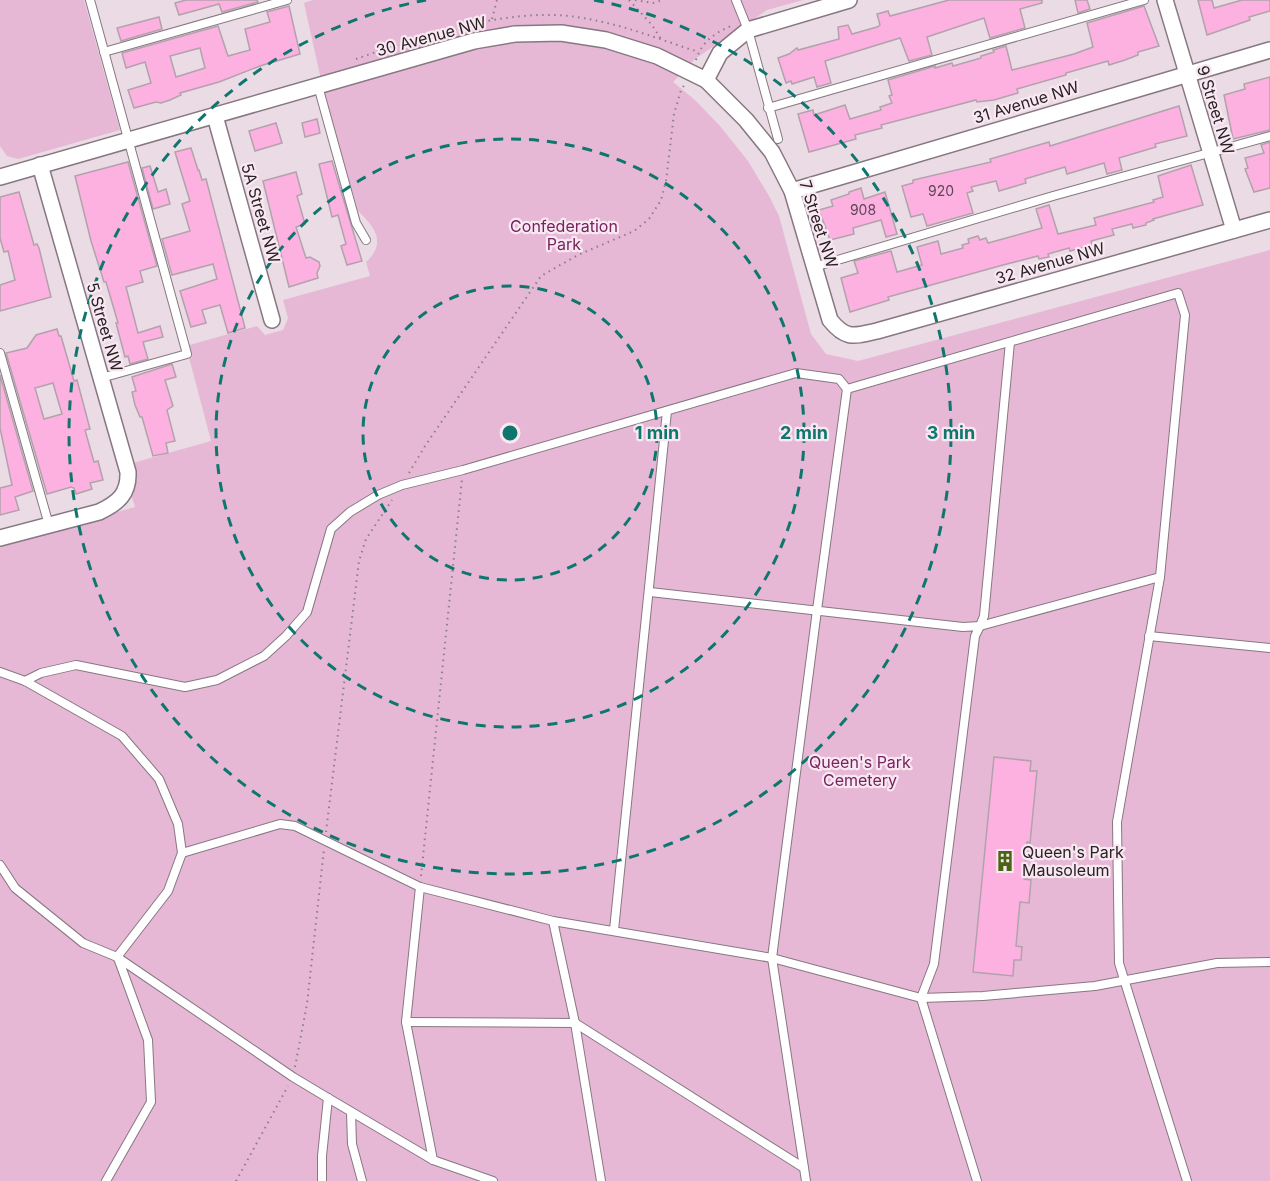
<svg xmlns="http://www.w3.org/2000/svg" width="1270" height="1181" viewBox="0 0 1270 1181" font-family="Inter,sans-serif">
	<style>
		.green { fill: #e6b8d5 }
		.building { fill: #fcb1e1; stroke: #b2a2ab; stroke-width: 1.5; fill-rule: evenodd }
		.lines { fill: none; stroke-linecap: round; stroke-linejoin: round }
		.lane-casing { stroke: #867881; stroke-width: 10 }
		.street-casing { stroke: #867881; stroke-width: 18 }
		.path { stroke: #8a7f85; stroke-width: 2; stroke-dasharray: 1.5 4.5; stroke-linecap: butt }
		.lane { stroke: #fff; stroke-width: 8 }
		.street { stroke: #fff; stroke-width: 15 }
		.ring { fill: none; stroke: #0f766e; stroke-width: 3; stroke-dasharray: 10 8 }
		.labels { text-anchor: middle; dominant-baseline: central; stroke-width: 4.5; stroke-linejoin: round; paint-order: stroke }
		.number-label { font-size: 14px; fill: #5d4654 }
		.street-label { font-size: 16px; fill: #282225; stroke: #f9e8f2 }
		.park-label { font-size: 16px; fill: #76235f; stroke: #f9e8f2 }
		.poi-label { font-size: 16px; fill: #282225; stroke: #f9e8f2; text-anchor: start }
		.centre { fill: #0f766e; stroke: #f9e8f2; stroke-width: 3 }
		.ring-label { font-size: 18px; text-anchor: middle; font-weight: bold; fill: #0f766e; stroke: #f9e8f2; stroke-width: 4.5; stroke-linejoin: round; paint-order: stroke }
	</style>
	<rect width="100%" height="100%" fill="#ebdbe5"/>
	<g class="green">
		<path d="M0 0H84L120 130 18 159 7 156 0 146Z"/>
		<path d="M313 0H803L767 10 695 59 673 82 695 100 720 126 748 161 769 196 779 216 811 334 826 354 858 361 1270 250V1181H0V545L135 507 131 494 133 463 211 441 186 346 257 326 265 335 283 330 288 318 283 300 370 276 366 262C387 243 375 227 358 211L324 93 304 3Z"/>
	</g>
	<g class="building">
		<path d="M186 0H257L258 2 222 12 219 4 179 15 175 3Z"/>
		<path d="M949 0H1042V3L1020 9 1025 28 990 38 984 18 927 37 932 55 909 61 900 38 825 61 831 83 817 87 814 77 792 84 791 81 786 83 778 58 789 54 797 48 798 50 839 39 838 27 848 25 852 34 877 27 880 25 877 14 888 11 890 16Z"/>
		<path d="M1075 0H1087L1090 9 1078 13Z"/>
		<path d="M1198 0H1212L1214 8 1242 0H1270V11L1249 17 1250 20 1207 35Z"/>
		<path d="M289 6 300 54 260 66 219 82 180 93 181 95 170 100 161 103 156 102 134 108 128 90 151 83 145 62 126 68 122 53 218 26 228 56 250 50 245 29 270 22 267 12ZM200 48 205 68 176 77 170 56Z"/>
		<path d="M1144 6 1159 46 1138 52V55L1125 60 1109 65 1108 61 1066 73V75L1017 89 1018 93 994 100 977 102 976 100 881 125 882 128 855 135 856 139 809 152 798 114 813 110 814 115 845 105 850 119 881 110 880 107 892 103 889 96 892 95 888 80 935 66V68L952 63 953 66 981 58V56L994 52 993 50 1006 46 1012 70 1074 54 1093 47 1087 23Z"/>
		<path d="M159 17 162 29 121 41 117 28Z"/>
		<path d="M1270 77V130L1233 139 1224 95 1245 89 1244 84Z"/>
		<path d="M1179 106 1187 136 1155 144 1156 147 1119 158 1122 170 1107 174 1104 163 1067 174 1065 167 1025 179 1026 183 999 191 996 181 971 187 973 191 967 193 973 213 927 226 923 214 911 217 902 186 913 183V180L991 162 990 159 1049 142 1050 146Z"/>
		<path d="M317 119 320 133 305 137 302 123Z"/>
		<path d="M276 123 282 143 255 151 249 131Z"/>
		<path d="M1270 142V188L1254 192 1245 169 1248 168 1245 158 1264 153 1261 145Z"/>
		<path d="M191 148 198 170H199L202 180 206 179 243 320 245 328 228 333 220 305 202 310 206 323 191 327 180 291 217 279 213 264 172 275 162 239 190 231 182 204 190 201 175 152Z"/>
		<path d="M332 161 362 261 347 265 341 246 346 244 338 215 332 217 319 164Z"/>
		<path d="M128 162 157 266 140 271 143 282 126 287 138 333 160 326 163 337 143 342 148 359 130 364 128 356 125 357 116 323H118L116 316 106 282H104L91 241 75 176Z"/>
		<path d="M1191 165 1203 205 1153 219 1154 220 1146 223V225L1133 228 1132 224 1112 229 1114 235 1091 241 1092 244 1084 247 1070 251 1069 248 1048 254 1049 257 1039 259 1038 256 1003 265 888 297 889 300 850 312 841 278 858 273 854 261 891 251 897 272 922 265 917 247 938 241 941 254 963 248 962 245 969 243 968 239 978 236 980 240 986 238 988 243 1042 228 1036 209 1049 205 1058 234 1096 225 1094 218 1154 202 1153 200 1163 197 1158 176Z"/>
		<path d="M150 166 158 192 166 189 170 204 153 209 142 168Z"/>
		<path d="M296 172 302 194 297 196 305 224 296 227 306 258 310 257 319 262 320 266 317 273 318 278 289 287 263 181Z"/>
		<path d="M861 188 864 199 885 192 897 234 886 237 881 220 853 228 854 234 830 240 819 210 833 206 831 200 849 194V192Z"/>
		<path d="M19 192 34 245 37 244 39 248 51 297 0 311V285L15 280 8 251 4 252 0 238V197Z"/>
		<path d="M57 329 59 336H61L74 381 77 380 90 429 85 430 94 462 98 461 103 480 90 483 92 489 76 494 74 488 71 487 47 494 6 353 27 348 36 335ZM53 383 62 414 44 419 35 388Z"/>
		<path d="M172 364 176 377 165 380 173 406 167 410 175 441 166 443 168 453 153 456 142 417H140L135 405 132 392 136 391 132 377Z"/>
		<path d="M0 375 33 491 15 497 19 510 0 515V488L12 485 0 428Z"/>
		<path d="M994 757 1031 761 1030 771H1037L1030 843 1027 842 1024 879 1031 880 1029 903 1020 902 1016 946 1022 947 1021 960H1014L1013 976 973 972Z"/>
	</g>
	<g class="lines">
		<defs>
			<g id="lane">
				<path d="M90 0 187 354 101 378"/>
				<path d="M736 0 748 30 778 139"/>
				<path d="M104 52 287 0"/>
				<path d="M318 86 356 223 366 240"/>
				<path d="M768 108 1144 0"/>
				<path d="M814 267 1053 196 1270 136"/>
				<path d="M0 353 49 525"/>
				<path d="M847 389 1178 293 1185 315 1160 577 980 626"/>
				<path d="M1160 577 1117 822 1119 963 1187 1181"/>
				<path d="M650 592 963 627 980 626 975 636 934 964 921 998 977 1181"/>
				<path d="M980 626 984 616 1010 342"/>
				<path d="M1149 636 1270 648"/>
				<path d="M0 672 25 681 122 736 159 779 178 824 182 853 168 891 117 957 83 943 15 888 0 865"/>
				<path d="M25 681 41 673 76 665 185 687 217 680 264 656 286 636 307 612 331 529 350 512 378 495 402 485 463 470 796 373 839 379 847 389 817 610 772 958 806 1181"/>
				<path d="M182 853 280 824 295 826 420 887 553 921 772 958 921 998 983 996 1095 986 1217 963 1270 962"/>
				<path d="M420 887 406 1022 433 1160"/>
				<path d="M553 921 575 1023 601 1181"/>
				<path d="M614 930 667 411"/>
				<path d="M117 957 293 1077 328 1098 433 1160 493 1181"/>
				<path d="M406 1022 575 1023 804 1168"/>
				<path d="M351 1112 352 1144 362 1181"/>
				<path d="M106 1181 151 1102 148 1040 118 958"/>
				<path d="M322 1181V1156L328 1098"/>
			</g>
			<g id="street">
				<path d="M1165 0 1234 230"/>
				<path d="M706 80 720 53 748 30 849 0"/>
				<path d="M215 116 272 320"/>
				<path d="M0 177 474 41 515 34 561 33 606 40 657 56 706 80 746 120 772 152 792 191 830 320C846 340 854 336 877 331L1270 220"/>
				<path d="M792 191 1270 50"/>
				<path d="M0 538 99 512C118 503 129 494 128 472L40 165"/>
			</g>
		</defs>
		<use href="#lane" class="lane-casing"/>
		<use href="#street" class="street-casing"/>
		<g class="path">
			<path d="M629 0 652 25 661 39"/>
			<path d="M635 0 653 3 663 0"/>
			<path d="M492 19 497 0"/>
			<path d="M356 59C419 37 502 9 569 16 612 21 651 36 692 50L699 51"/>
			<path d="M696 60C701 43 714 33 731 26"/>
			<path d="M409 473 425 446 541 276 578 255 634 231 649 219 661 200 666 181 674 114 681 90 685 84"/>
			<path d="M326 832 359 561 366 539 392 500"/>
			<path d="M421 876 462 479"/>
			<path d="M295 1067 307 1004 324 849"/>
			<path d="M236 1181 288 1086"/>
		</g>
		<use href="#lane" class="lane"/>
		<use href="#street" class="street"/>
	</g>
	<g class="ring">
		<circle cx="510" cy="433" r="147"/>
		<circle cx="510" cy="433" r="294"/>
		<path d="M594 0A441 441 0 1 1 426 0"/>
	</g>
	<defs>
		<symbol id="building-bare" viewBox="-9 -9 18 18"><path d="M-4-6H4V6H1V3H-1V6H-4ZM-2.5-4.3h1.7v1.8h-1.7ZM.8-4.3h1.7v1.8H.8ZM-2.5-1h1.7V.8h-1.7ZM.8-1h1.7V.8H.8Z" fill="#4a6414" stroke="#f9e8f2" stroke-width="2.5" paint-order="stroke"/></symbol>
	</defs>
	<g fill-rule="evenodd">
		<use href="#building-bare" x="990" y="846" width="30" height="30"/>
	</g>
	<g class="labels">
		<g class="number-label">
			<text x="941" y="190">920</text>
			<text x="863" y="209">908</text>
		</g>
		<g class="street-label">
			<text transform="translate(431 36) rotate(-15)">30 Avenue NW</text>
			<text transform="translate(1026 102) rotate(-17)">31 Avenue NW</text>
			<text transform="translate(1216 110) rotate(73)">9 Street NW</text>
			<text transform="translate(261 213) rotate(74)">5A Street NW</text>
			<text transform="translate(819 224) rotate(72)">7 Street NW</text>
			<text transform="translate(1050 263) rotate(-16)">32 Avenue NW</text>
			<text transform="translate(105 327) rotate(74)">5 Street NW</text>
		</g>
		<g class="park-label">
			<text x="564" y="226">Confederation<tspan x="564" dy="18">Park</tspan></text>
			<text x="860" y="762">Queen's Park<tspan x="860" dy="18">Cemetery</tspan></text>
		</g>
		<g class="poi-label">
			<text x="1022" y="852">Queen's Park<tspan x="1022" dy="18">Mausoleum</tspan></text>
		</g>
	</g>
	<circle cx="510" cy="433" r="9" class="centre"/>
	<g class="ring-label">
		<text x="657" y="439">1 min</text>
		<text x="804" y="439">2 min</text>
		<text x="951" y="439">3 min</text>
	</g>
</svg>
